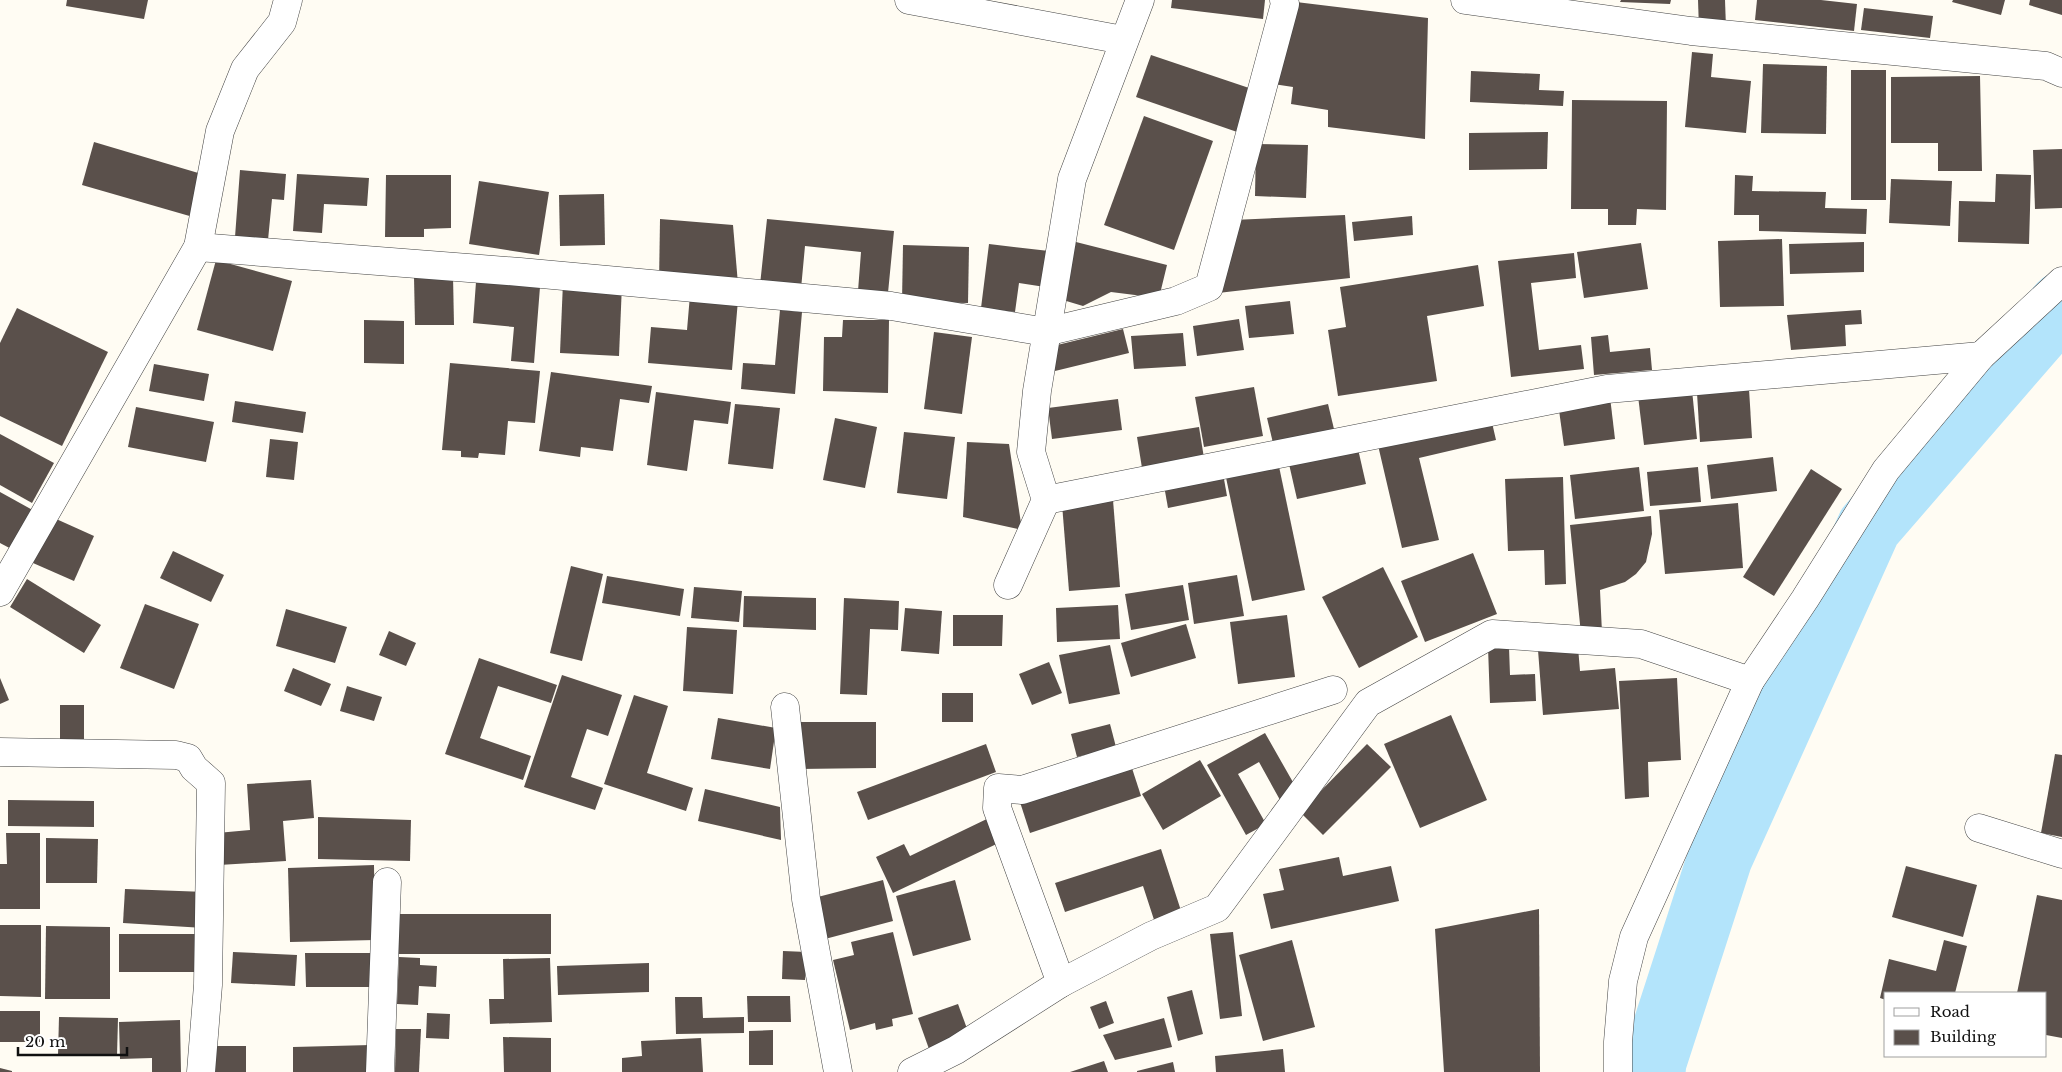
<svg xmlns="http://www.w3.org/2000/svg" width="2062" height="1072" viewBox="0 0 2062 1072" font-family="'Libre Baskerville',serif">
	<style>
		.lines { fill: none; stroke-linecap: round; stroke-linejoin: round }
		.river { stroke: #b3e4fb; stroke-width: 65 }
		.building { fill: #5a504b }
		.street-casing { stroke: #434343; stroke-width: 29 }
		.street { stroke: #fff; stroke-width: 28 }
	</style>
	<rect width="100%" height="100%" fill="#fffcf3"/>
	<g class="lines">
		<path class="river" d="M1653 1072 1654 1062 1720 858 1869 527 2062 304"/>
	</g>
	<g class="building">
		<path d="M67 0H148L144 19 66 6Z"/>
		<path d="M1172 0H1265L1263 19 1171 8Z"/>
		<path d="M1621 0H1671L1670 4 1620 2Z"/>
		<path d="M1698 0H1725L1726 28 1699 29Z"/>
		<path d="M1757 0H1821L1857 4 1854 31 1755 20Z"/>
		<path d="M1953 0H2005L2001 15 1952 2Z"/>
		<path d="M2030 0H2062V15L2029 5Z"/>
		<path d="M1296 2 1428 18 1425 139 1328 127V110L1291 104 1293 87 1267 83Z"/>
		<path d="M1864 8 1933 16 1930 38 1861 30Z"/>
		<path d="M1692 52 1713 54 1711 77 1751 81 1746 133 1685 127Z"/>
		<path d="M1151 55 1255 90 1240 133 1136 97Z"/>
		<path d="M1763 64 1827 66 1826 134 1761 133Z"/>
		<rect x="1851" y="70" width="35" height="130"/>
		<path d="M1471 71 1540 74 1539 90 1564 91 1563 106 1470 102Z"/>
		<path d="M1980 76 1982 171H1938V143H1891V77Z"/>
		<path d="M1572 100 1667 101 1666 210 1637 209 1636 225H1608V209H1571Z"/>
		<path d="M1144 116 1213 141 1174 250 1104 225Z"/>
		<path d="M1548 132 1547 169 1469 170V133Z"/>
		<path d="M94 142 205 175 193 217 82 185Z"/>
		<path d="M1256 144 1308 145 1306 198 1255 196Z"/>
		<path d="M2062 149V208L2035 209 2033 150Z"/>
		<path d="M240 170 286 174 284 200 272 199 268 240 235 237Z"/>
		<path d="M297 174 369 178 367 206 324 204 322 233 293 231Z"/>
		<path d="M1996 174 2031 175 2029 244 1958 242 1959 201 1995 202Z"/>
		<path d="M386 175H451V228L424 229V237H385Z"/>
		<path d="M1735 175 1753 176 1752 191 1826 192 1825 208 1867 209 1866 234 1759 231V215H1734Z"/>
		<path d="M1891 179 1952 181 1950 226 1889 223Z"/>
		<path d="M479 181 549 192 539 255 469 244Z"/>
		<path d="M604 194 605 245 560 246 559 195Z"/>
		<path d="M1345 215 1350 278 1218 293 1233 220Z"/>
		<path d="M1412 216 1413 235 1354 241 1352 222Z"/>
		<path d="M660 219 733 225 738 284H659Z"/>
		<path d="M767 219 894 231 888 293 858 291 861 252 805 246 801 289 760 285Z"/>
		<path d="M1782 239 1784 306 1720 307 1718 241Z"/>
		<path d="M1076 242 1167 265 1159 298 1111 292 1083 306 1063 300Z"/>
		<path d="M1864 242V272L1790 274 1789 244Z"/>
		<path d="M1641 243 1648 289 1584 298 1577 252Z"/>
		<path d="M989 244 1049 251 1045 287 1019 283 1015 312 981 308Z"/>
		<path d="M903 245 969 247 968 303 902 302Z"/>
		<path d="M1574 253 1576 278 1531 283 1539 350 1581 345 1584 369 1511 377 1498 261Z"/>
		<path d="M216 260 292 281 273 351 197 330Z"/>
		<path d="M1478 265 1484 306 1427 316 1437 381 1338 396 1328 330 1346 327 1340 287Z"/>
		<path d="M453 276 454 325H415L414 277Z"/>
		<path d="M476 282 540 287 534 363 511 361 514 327 473 323Z"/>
		<path d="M563 282 622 284 619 356 560 353Z"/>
		<path d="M690 295 738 300 732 370 648 363 651 327 687 330Z"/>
		<path d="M1290 301 1294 334 1249 338 1245 306Z"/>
		<path d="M17 308 108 352 62 446 0 416V343Z"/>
		<path d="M780 310 802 312 795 394 741 389 743 363 775 365Z"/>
		<path d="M1861 310 1862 324 1845 325 1846 346 1791 350 1787 315Z"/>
		<path d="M1239 319 1244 350 1197 356 1193 326Z"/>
		<path d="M364 320 404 321V364L364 363Z"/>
		<path d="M843 320H889L888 393 823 391 824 337H842Z"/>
		<path d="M1123 329 1129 353 1055 371 1049 347Z"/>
		<path d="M934 332 972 337 962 414 924 409Z"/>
		<path d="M1183 333 1186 366 1134 369 1131 336Z"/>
		<path d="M1608 335 1610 352 1650 348 1652 370 1594 375 1591 337Z"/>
		<path d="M450 363 540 371 535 423 508 421 505 455 479 453 478 458 461 457V451L442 450Z"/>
		<path d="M154 364 209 374 204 401 149 391Z"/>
		<path d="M551 372 652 386 649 403 620 399 613 451 581 447 580 457 539 451Z"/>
		<path d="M1254 387 1263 436 1204 447 1195 397Z"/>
		<path d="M1749 389 1752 438 1700 442 1697 393Z"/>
		<path d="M1692 390 1697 439 1644 445 1638 396Z"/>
		<path d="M656 392 731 402 728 424 694 420 687 471 647 465Z"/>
		<path d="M1610 397 1615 439 1564 446 1558 403Z"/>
		<path d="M1118 399 1122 430 1052 439 1048 408Z"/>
		<path d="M235 401 306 412 303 433 232 422Z"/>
		<path d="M735 404 780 408 773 469 728 464Z"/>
		<path d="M1328 404 1334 429 1273 443 1267 418Z"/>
		<path d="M136 407 214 422 206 462 128 447Z"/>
		<path d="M1490 414 1496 440 1419 458 1439 540 1402 548 1377 441Z"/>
		<path d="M835 418 877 427 865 488 823 480Z"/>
		<path d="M1199 427 1204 458 1142 468 1137 437Z"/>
		<path d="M904 432 955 437 947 499 897 493Z"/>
		<path d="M0 434 54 463 32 503 0 485Z"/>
		<path d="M270 439 298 442 294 480 266 477Z"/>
		<path d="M967 442 1009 444 1022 530 963 517Z"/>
		<path d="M1358 449 1366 484 1297 499 1289 464Z"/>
		<path d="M1277 457 1305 590 1252 601 1224 468Z"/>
		<path d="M1773 457 1777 491 1711 499 1707 465Z"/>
		<path d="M1639 467 1644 511 1575 519 1570 475Z"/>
		<path d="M1698 467 1701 502 1650 506 1647 472Z"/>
		<path d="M1222 468 1227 496 1168 508 1163 480Z"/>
		<path d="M1811 469 1842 489 1774 596 1743 577Z"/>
		<path d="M1563 477 1566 584 1545 585 1544 550 1508 551 1505 479Z"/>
		<path d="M0 492 38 513 17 552 0 543Z"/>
		<path d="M1113 500 1120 587 1069 591 1062 504Z"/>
		<path d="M1738 503 1743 568 1665 574 1659 510Z"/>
		<path d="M1651 516 1652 534 1646 562 1636 574 1625 582 1600 590 1602 633 1581 634 1570 525Z"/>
		<path d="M54 518 94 536 74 581 33 563Z"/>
		<path d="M173 551 224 575 211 602 160 578Z"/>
		<path d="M1473 553 1497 614 1425 642 1401 581Z"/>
		<path d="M571 566 603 574 582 661 550 653Z"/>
		<path d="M1383 567 1418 637 1359 668 1322 597Z"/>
		<path d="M1237 575 1244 616 1194 624 1188 583Z"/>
		<path d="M607 576 684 589 680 616 602 603Z"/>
		<path d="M27 579 101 625 84 653 10 607Z"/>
		<path d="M1183 585 1189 620 1131 630 1125 594Z"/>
		<path d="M694 587 742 591 739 622 691 618Z"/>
		<path d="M744 596 816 598V630L743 627Z"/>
		<path d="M844 598 899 601 898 630 870 629 867 695 840 694Z"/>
		<path d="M145 604 199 624 174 689 120 668Z"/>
		<path d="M1118 605 1120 639 1057 642 1056 608Z"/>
		<path d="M905 608 942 611 939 654 901 651Z"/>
		<path d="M286 609 347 627 335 663 276 646Z"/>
		<path d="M953 615H1003L1002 646H953Z"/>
		<path d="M1287 615 1295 677 1238 684 1230 622Z"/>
		<path d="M1186 624 1196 658 1131 677 1121 643Z"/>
		<path d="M687 627 737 630 733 694 683 691Z"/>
		<path d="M389 631 416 643 406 666 379 655Z"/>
		<path d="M1110 645 1120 694 1069 704 1059 655Z"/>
		<path d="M1488 647H1509L1510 675 1535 674 1536 701 1490 703Z"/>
		<path d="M1578 647 1580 671 1615 668 1619 709 1543 715 1538 650Z"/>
		<path d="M479 658 557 685 551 703 498 686 480 738 531 756 523 780 445 754Z"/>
		<path d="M1049 662 1062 693 1032 705 1019 674Z"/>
		<path d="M293 668 331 684 321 706 284 691Z"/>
		<path d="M562 675 622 695 608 736 587 729 571 777 603 788 595 810 524 787Z"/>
		<path d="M0 678 9 700 0 704Z"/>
		<path d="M1677 678 1681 760 1648 762 1649 797 1625 799 1619 681Z"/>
		<path d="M347 686 382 697 374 721 340 711Z"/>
		<rect x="942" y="693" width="31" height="29"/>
		<path d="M634 695 668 706 647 773 693 788 686 811 604 784Z"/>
		<path d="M60 705H84V750L60 749Z"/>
		<path d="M1451 715 1487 800 1420 828 1384 744Z"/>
		<path d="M718 718 776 728 770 769 711 759Z"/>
		<path d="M799 722H876V768L799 769Z"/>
		<path d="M1110 724 1116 747 1077 757 1071 734Z"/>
		<path d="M1265 733 1298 791 1280 800 1259 762 1238 774 1266 824 1246 835 1207 765Z"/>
		<path d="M986 744 996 772 868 820 857 792Z"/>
		<path d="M1367 744 1391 767 1323 835 1300 812Z"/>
		<path d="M2055 754 2062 755V837L2041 833Z"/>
		<path d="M1200 760 1221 796 1163 830 1142 794Z"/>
		<path d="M1130 762 1141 796 1030 833 1019 799Z"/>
		<path d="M311 780 314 818 283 821 286 861 219 865 217 833 250 830 247 784Z"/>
		<path d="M705 789 780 807 781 840 698 821Z"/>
		<path d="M8 800 94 801V827L8 826Z"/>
		<path d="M993 816 1005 840 893 893 876 857 904 844 910 856Z"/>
		<path d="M318 817 411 820 410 861 318 859Z"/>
		<path d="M6 833H40V909H0V864H7Z"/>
		<path d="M46 838 98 839 97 883H46Z"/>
		<path d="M1161 849 1184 920 1157 929 1143 886 1065 912 1055 883Z"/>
		<path d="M1339 857 1343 876 1391 866 1399 901 1271 929 1263 894 1284 890 1279 869Z"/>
		<path d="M374 865 375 940 290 942 288 868Z"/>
		<path d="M1906 866 1977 885 1963 937 1892 917Z"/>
		<path d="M883 880 893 921 825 939 814 898Z"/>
		<path d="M955 880 971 940 913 956 896 896Z"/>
		<path d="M125 889 206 892 204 928 123 923Z"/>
		<path d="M2037 895 2062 900V1038L2046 1035V993H2017Z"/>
		<path d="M1539 909 1540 1072H1444L1435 929Z"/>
		<path d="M397 914H551V954H396Z"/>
		<path d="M0 925H41V997L0 996Z"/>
		<path d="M46 926 110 927V999H45Z"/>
		<path d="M893 932 913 1014 892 1019 893 1026 876 1030 875 1023 850 1030 833 960 854 955 851 942Z"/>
		<path d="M1233 932 1242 1016 1220 1019 1210 934Z"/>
		<path d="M119 934H199L198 972H119Z"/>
		<path d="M1292 940 1315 1027 1263 1041 1239 955Z"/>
		<path d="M1944 940 1967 946 1955 993H1886V1000L1880 998 1889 959 1936 971Z"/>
		<path d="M783 951 807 952 805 980 782 979Z"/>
		<path d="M233 952 297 955 295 986 231 983Z"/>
		<path d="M305 953H375V987H306Z"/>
		<path d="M399 957 420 958V965L437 966 436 987 419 986 418 1005 397 1004Z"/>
		<path d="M550 958 552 1022 490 1024 489 999H504L503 959Z"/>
		<path d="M649 963V992L558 995 557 966Z"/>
		<path d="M1192 990 1203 1034 1178 1041 1167 997Z"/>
		<path d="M747 996H790L791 1022H748Z"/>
		<path d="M675 997H702L703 1018 744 1017V1033L676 1034Z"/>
		<path d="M1106 1001 1114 1023 1099 1029 1090 1007Z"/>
		<path d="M958 1004 969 1034 929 1049 918 1018Z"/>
		<rect x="0" y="1011" width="40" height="31"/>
		<path d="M427 1013 450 1014 449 1039 426 1038Z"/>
		<path d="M59 1017 118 1018 117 1056 58 1055Z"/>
		<path d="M1164 1018 1172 1047 1115 1060 1103 1035Z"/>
		<path d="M180 1020 181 1072H152V1058L120 1059 119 1022Z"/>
		<path d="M396 1029H421L419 1072H395Z"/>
		<path d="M773 1030V1065H749V1031Z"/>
		<path d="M503 1037 551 1038V1072H504Z"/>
		<path d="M701 1038 703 1072H622V1058L642 1056 641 1041Z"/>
		<path d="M371 1045 372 1072H293V1047Z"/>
		<rect x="210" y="1046" width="36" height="26"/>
		<path d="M1283 1049 1285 1072H1216L1215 1056Z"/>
		<path d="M1104 1061 1108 1072H1070Z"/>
		<path d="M1173 1062 1175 1072H1137V1071Z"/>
		<path d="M0 1068 12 1071V1072H0Z"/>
	</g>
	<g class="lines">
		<defs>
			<g id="street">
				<path d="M909 0 1123 40"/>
				<path d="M1465 0 1691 31 2046 66 2062 73"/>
				<path d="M198 247 520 272 891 306 1046 332 1176 301 1209 287 1285 4 1284 0"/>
				<path d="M1046 500 1607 389 1981 356"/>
				<path d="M1008 585 1046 500 1031 452 1037 391 1072 179 1140 0"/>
				<path d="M0 592 198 247 220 131 245 69 282 22 288 0"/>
				<path d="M785 707 806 899 838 1072"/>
				<path d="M0 752 176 755 188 758 194 768 211 783 208 985 201 1072"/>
				<path d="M1979 828 2062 854"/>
				<path d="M1061 983 997 808 998 788 1022 790 1333 690"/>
				<path d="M380 1072 387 882"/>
				<path d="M912 1072 956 1050 1061 983 1151 936 1217 908 1368 703 1492 634 1641 644 1750 681"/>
				<path d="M1618 1072V1042L1623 981 1634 937 1750 681 1805 599 1886 470 1981 356 2062 281"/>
			</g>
		</defs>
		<use href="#street" class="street-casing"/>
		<use href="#street" class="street"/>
	</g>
	<rect x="1884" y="992" width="162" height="65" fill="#ffffff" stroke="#9f9f9f"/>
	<rect x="1894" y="1008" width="25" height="8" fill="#ffffff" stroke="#9f9f9f"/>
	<text x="1930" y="1017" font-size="15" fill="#101010">Road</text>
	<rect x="1894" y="1030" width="25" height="15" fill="#5a504b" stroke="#9f9f9f"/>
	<text x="1930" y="1042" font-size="15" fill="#101010">Building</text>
	<path d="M18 1047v8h109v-8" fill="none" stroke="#101010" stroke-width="2.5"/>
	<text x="25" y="1047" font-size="15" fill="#101010" stroke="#ffffff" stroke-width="4" paint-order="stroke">20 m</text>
</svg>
